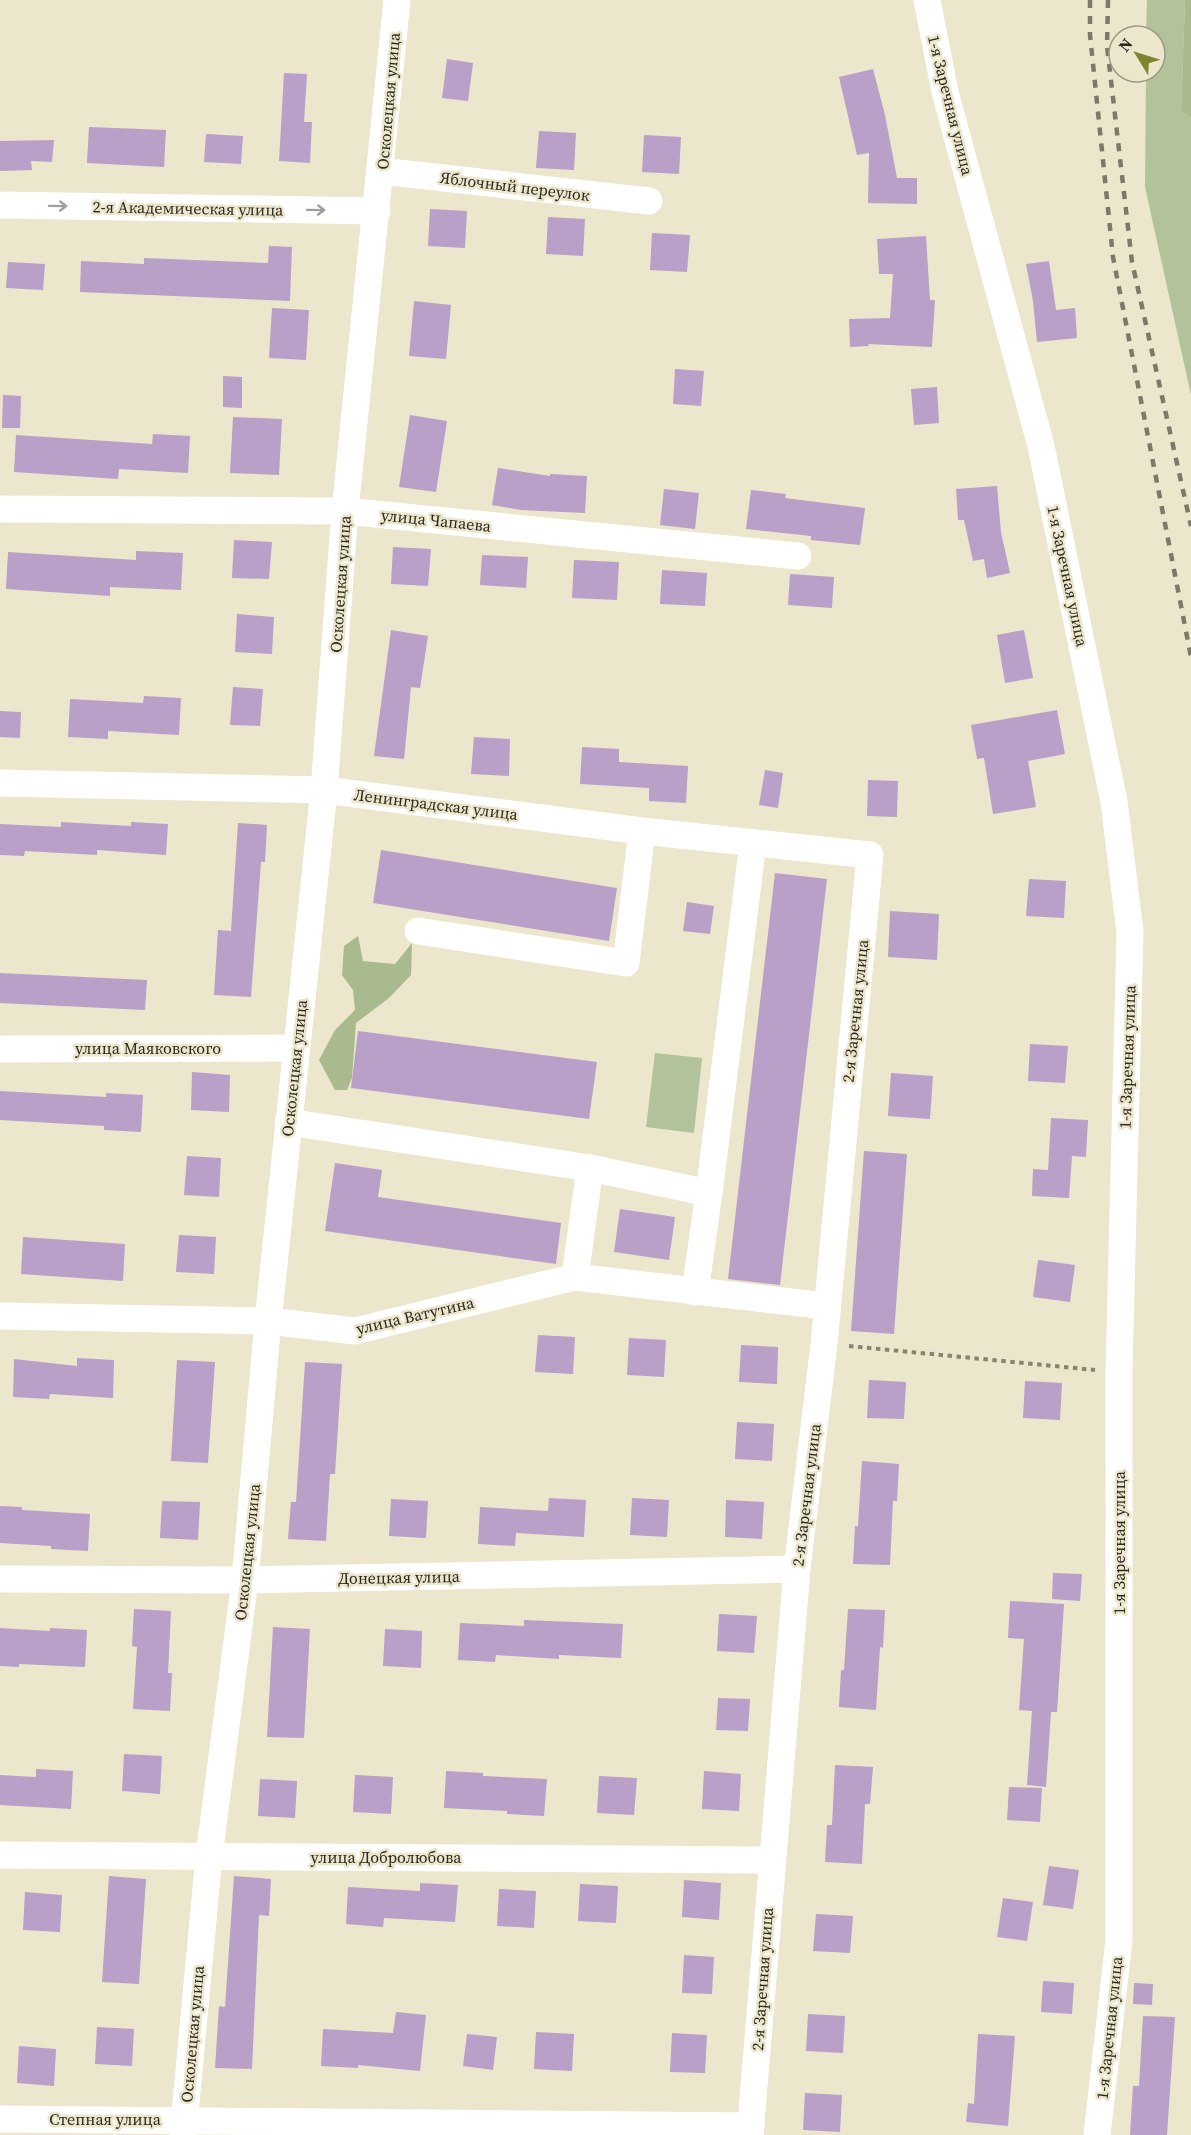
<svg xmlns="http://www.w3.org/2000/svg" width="1191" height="2135" viewBox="0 0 1191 2135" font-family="'Source Serif 4',serif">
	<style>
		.green { fill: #b2c29a }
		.forest { fill: #a9ba8e }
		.building { fill: #b8a0c9 }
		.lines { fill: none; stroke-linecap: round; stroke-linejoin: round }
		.path { stroke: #888473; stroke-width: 4; stroke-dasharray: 4.5 4.5; stroke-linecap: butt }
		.minor { stroke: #fff; stroke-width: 27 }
		.rail { stroke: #7d7969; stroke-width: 4.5; stroke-dasharray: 8 8; stroke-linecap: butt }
		.oneway { stroke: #9f9e9a }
		.labels { text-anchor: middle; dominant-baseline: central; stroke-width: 5; stroke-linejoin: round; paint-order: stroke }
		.street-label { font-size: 16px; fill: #2a281f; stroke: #ece6cd }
	</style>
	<rect width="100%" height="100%" fill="#ece6cd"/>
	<g class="green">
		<path d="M1147 0H1185L1181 109 1191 118V395L1145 187 1146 72H1155V36H1146Z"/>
		<path d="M655 1053 702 1058 694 1133 646 1127Z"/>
	</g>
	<g class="forest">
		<path d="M1185 0H1191V118L1181 110Z"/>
		<path d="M358 936 363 961 395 964 412 943 411 975 389 998 356 1023 352 1078 347 1090H335L319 1060 335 1030 355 1010 353 990 342 975 344 946Z"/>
	</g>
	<g class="building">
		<path d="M447 59 473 63 468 101 442 98Z"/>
		<path d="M873 69 885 115 897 178H917V204L868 203 869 153 857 155 839 77Z"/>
		<path d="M284 73 307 74 304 122H312L310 163 279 161Z"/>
		<path d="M89 127 166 130 164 167 87 163Z"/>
		<path d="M539 131 576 133 574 170 536 168Z"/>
		<path d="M206 134 243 136 241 164 204 162Z"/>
		<path d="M644 135 681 137 679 174 642 172Z"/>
		<path d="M54 140 52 162 31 161 32 170 0 171V141Z"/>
		<path d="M430 209 467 211 465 248 428 246Z"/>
		<path d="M548 217 585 219 583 256 546 254Z"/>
		<path d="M652 233 690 235 687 272 650 270Z"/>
		<path d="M926 236 930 300H935L932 347 868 344 869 346 850 347 849 319 890 318 893 274H879L877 239Z"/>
		<path d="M269 246 292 247 290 301 80 292 81 261 144 264V258L268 263Z"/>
		<path d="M1049 261 1056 310 1075 308 1077 338 1037 342 1033 301 1026 264Z"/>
		<path d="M8 262 45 264 43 290 6 288Z"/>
		<path d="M414 301 451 305 446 359 409 356Z"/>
		<path d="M272 308 309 310 306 360 269 358Z"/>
		<path d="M675 369 704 371 701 406 673 404Z"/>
		<path d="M223 376 242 377V408L223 407Z"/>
		<path d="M937 387 939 423 914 425 911 389Z"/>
		<path d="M3 395 21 396 20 428H2Z"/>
		<path d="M410 415 447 421 436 492 399 487Z"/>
		<path d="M233 417 282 419 279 475 230 473Z"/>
		<path d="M153 434 190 436 188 473 119 469 118 479 14 472 16 435 152 444Z"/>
		<path d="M498 468 550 476V474L587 476 585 513 521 510 492 505Z"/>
		<path d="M997 486 1001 532 1010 573 987 578 984 559 973 561 964 520H958L956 489Z"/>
		<path d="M664 489 699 493 695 529 660 525Z"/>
		<path d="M751 490 786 494 785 498 865 508 860 545 811 540V536L746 529Z"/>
		<path d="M234 540 272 542 269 579 232 578Z"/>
		<path d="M393 547 431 549 428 586 391 584Z"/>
		<path d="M136 551 183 553 181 590 110 587V596L6 589 8 552 136 560Z"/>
		<path d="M482 555 528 557 526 588 480 585Z"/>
		<path d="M574 560 619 562 617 600 572 598Z"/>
		<path d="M662 570 707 573 705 606 660 604Z"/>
		<path d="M790 574 834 577 832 608 788 605Z"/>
		<path d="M237 614 274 617 272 654 235 652Z"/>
		<path d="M391 630 428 636 420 688 411 687 404 759 374 756Z"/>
		<path d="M1024 630 1033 678 1005 683 997 635Z"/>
		<path d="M233 687 263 689 260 726 230 725Z"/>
		<path d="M144 696 181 698 179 735 108 731V739L68 737 70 699 143 703Z"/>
		<path d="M1057 710 1065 754 1028 761 1036 807 993 814 984 758 977 759 971 725Z"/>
		<path d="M0 711 21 712 20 738 0 737Z"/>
		<path d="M474 737 510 739 509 776 471 774Z"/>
		<path d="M582 747 619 749V762L688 766 686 803 649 801V788L580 784Z"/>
		<path d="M765 770 783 773 778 808 759 805Z"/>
		<path d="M868 780 898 781 897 817 867 816Z"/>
		<path d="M61 822 131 826V822L168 824 166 855 97 850V855L25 851 24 856 0 855V824L61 827Z"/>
		<path d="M238 823 267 825 265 862H261L251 997 214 995 218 930 231 931Z"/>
		<path d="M381 850 617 888 609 941 373 903Z"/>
		<path d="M775 873 827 879 780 1285 728 1279Z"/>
		<path d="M1029 879 1066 881 1064 918 1026 916Z"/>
		<path d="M687 902 714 906 710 934 683 931Z"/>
		<path d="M890 911 939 914 937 960 888 957Z"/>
		<path d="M0 973 147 980 145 1010 0 1003Z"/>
		<path d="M358 1031 597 1062 589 1119 351 1088Z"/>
		<path d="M1030 1044 1068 1046 1065 1083 1028 1081Z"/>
		<path d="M192 1072 230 1075 229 1112 191 1110Z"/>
		<path d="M891 1073 933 1076 930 1119 888 1116Z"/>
		<path d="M0 1091 106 1097V1093L143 1095 141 1132 104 1130V1126L0 1120Z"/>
		<path d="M1051 1118 1088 1120 1086 1157 1072 1156 1069 1198 1032 1196 1033 1169 1048 1170Z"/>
		<path d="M864 1151 907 1154 894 1334 851 1331Z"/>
		<path d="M187 1156 221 1158 219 1197 184 1195Z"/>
		<path d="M335 1163 382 1170 378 1197 561 1223 556 1264 325 1231Z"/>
		<path d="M620 1209 675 1217 669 1260 614 1252Z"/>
		<path d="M179 1235 216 1237 214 1274 176 1272Z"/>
		<path d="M23 1237 125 1244 123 1281 21 1274Z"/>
		<path d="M1038 1260 1075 1265 1070 1302 1033 1297Z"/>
		<path d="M538 1335 575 1337 573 1374 535 1372Z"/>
		<path d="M629 1338 666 1340 664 1377 627 1375Z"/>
		<path d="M741 1345 778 1347 777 1384 739 1382Z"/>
		<path d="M77 1358 114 1360 113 1398 50 1394 49 1399 13 1397 14 1359 77 1366Z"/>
		<path d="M177 1360 215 1362 208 1463 171 1461Z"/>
		<path d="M305 1362 342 1364 335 1474H330L326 1541 288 1539 291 1502H296Z"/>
		<path d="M869 1380 906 1382 904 1419 867 1418Z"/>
		<path d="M1025 1381 1062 1383 1060 1420 1023 1418Z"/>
		<path d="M737 1422 774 1424 772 1461 735 1459Z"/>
		<path d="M862 1461 899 1464 897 1501H893L890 1565 853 1564 855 1526H858Z"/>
		<path d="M549 1498 586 1500 584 1537 516 1533 515 1546 478 1544 480 1507 548 1511Z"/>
		<path d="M632 1498 669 1500 667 1537 630 1535Z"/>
		<path d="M391 1499 428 1501 426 1538 389 1536Z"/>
		<path d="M726 1500 764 1502 762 1539 725 1537Z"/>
		<path d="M162 1501 200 1502 198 1540 160 1538Z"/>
		<path d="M0 1506 22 1507V1510L90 1514 88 1551 51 1549V1546L0 1543Z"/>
		<path d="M1053 1573 1082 1574 1080 1601 1052 1599Z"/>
		<path d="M1010 1601 1064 1604 1057 1712H1051L1046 1787 1027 1785 1032 1711 1019 1710 1024 1639 1008 1638Z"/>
		<path d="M134 1609 171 1611 168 1673H172L170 1711 133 1709 137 1647 132 1646Z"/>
		<path d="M848 1609 885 1610 883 1648 880 1647 876 1710 839 1707 841 1670H844Z"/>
		<path d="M719 1614 757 1616 754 1653 717 1651Z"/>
		<path d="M524 1620 623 1624 621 1658 559 1655V1659L496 1655 495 1662 458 1660 460 1623 524 1626Z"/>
		<path d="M273 1627 310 1629 304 1738 267 1737Z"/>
		<path d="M0 1628 50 1631V1628L87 1630 85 1667 19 1664V1667L0 1666Z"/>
		<path d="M385 1629 422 1631 421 1668 383 1666Z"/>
		<path d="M718 1698 750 1699 748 1731 716 1730Z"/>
		<path d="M124 1754 162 1756 160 1794 122 1791Z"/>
		<path d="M835 1765 873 1767 870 1804H865L862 1864 825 1862 827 1825H832Z"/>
		<path d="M36 1769 73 1771 71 1809 0 1805V1775L36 1777Z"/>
		<path d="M446 1771 483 1773V1776L547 1779 544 1816 507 1814V1811L444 1808Z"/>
		<path d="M704 1771 741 1774 739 1811 702 1809Z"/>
		<path d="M355 1775 393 1777 391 1814 353 1812Z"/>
		<path d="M599 1776 637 1778 634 1815 597 1813Z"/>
		<path d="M260 1779 297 1781 295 1818 258 1816Z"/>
		<path d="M1009 1787 1042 1788 1040 1822 1007 1820Z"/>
		<path d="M1049 1866 1079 1870 1073 1909 1043 1905Z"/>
		<path d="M109 1876 146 1879 139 1984 102 1982Z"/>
		<path d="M234 1876 271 1879 269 1916 259 1915 252 2069 215 2068 219 2006 225 2007Z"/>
		<path d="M684 1880 721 1883 719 1920 682 1917Z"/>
		<path d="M420 1883 458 1885 455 1922 384 1918 383 1927 346 1924 348 1887 420 1891Z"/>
		<path d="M580 1884 618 1886 616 1923 578 1921Z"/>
		<path d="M499 1889 536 1891 534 1928 497 1926Z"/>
		<path d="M25 1892 62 1895 60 1932 23 1930Z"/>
		<path d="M1003 1898 1033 1902 1027 1941 997 1937Z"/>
		<path d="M816 1914 853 1916 850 1953 813 1951Z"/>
		<path d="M684 1955 714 1957 712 1994 682 1993Z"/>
		<path d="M1043 1981 1074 1983 1072 2014 1041 2012Z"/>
		<path d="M1134 1983 1153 1984 1152 2005 1133 2004Z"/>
		<path d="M396 2012 426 2015 420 2071 358 2065V2068L321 2066 323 2029 393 2033Z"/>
		<path d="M808 2014 845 2016 843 2053 806 2051Z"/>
		<path d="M1143 2016 1175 2017 1167 2135H1130L1133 2086H1139Z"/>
		<path d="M97 2027 134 2029 132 2066 95 2064Z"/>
		<path d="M536 2032 574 2034 572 2071 534 2069Z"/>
		<path d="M672 2033 707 2035 705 2073 670 2072Z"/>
		<path d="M467 2034 497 2037 493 2070 463 2066Z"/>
		<path d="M978 2034 1015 2036 1008 2126 966 2122 968 2103 974 2104Z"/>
		<path d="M19 2046 56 2049 54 2086 17 2083Z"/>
		<path d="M805 2093 842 2095 840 2132 803 2130Z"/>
	</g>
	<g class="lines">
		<path class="path" d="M849 1346 1095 1370"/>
		<g class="minor">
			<path d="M927 0 945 92 1041 446 1114 802 1130 932 1119 1372V1940L1097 2135"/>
			<path d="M381 171 649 201"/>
			<path d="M0 205 377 211"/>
			<path d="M0 509 345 511 798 556"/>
			<path d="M0 783 324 790 642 831 870 855 824 1344 797 1569 750 2135"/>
			<path d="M418 931 626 963 642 831"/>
			<path d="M0 1049 296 1048"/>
			<path d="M288 1122 590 1168 709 1193 695 1292"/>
			<path d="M709 1193 753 843"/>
			<path d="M575 1277 590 1168"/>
			<path d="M0 1316 268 1321 355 1331 575 1277 826 1306"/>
			<path d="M0 1579 245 1580 797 1569"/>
			<path d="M0 1855 771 1860"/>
			<path d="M0 2119 751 2126"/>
			<path d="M183 2135 209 1856 245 1580 268 1321 324 790 345 511 397 0"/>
		</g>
		<g class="rail">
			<path d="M1090 0V35L1113 257 1191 657"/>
			<path d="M1108 0 1107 46 1132 262 1191 526"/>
		</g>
	</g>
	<defs><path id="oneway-shaft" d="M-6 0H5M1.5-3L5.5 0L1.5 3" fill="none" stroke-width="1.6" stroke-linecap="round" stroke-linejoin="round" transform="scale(1.5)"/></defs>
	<g class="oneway">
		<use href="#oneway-shaft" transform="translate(58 206) rotate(1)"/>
		<use href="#oneway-shaft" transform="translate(316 210) rotate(1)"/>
	</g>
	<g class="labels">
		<g class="street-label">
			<text transform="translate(388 101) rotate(-85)">Осколецкая улица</text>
			<text transform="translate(951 105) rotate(76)">1-я Заречная улица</text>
			<text transform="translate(515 186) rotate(7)">Яблочный переулок</text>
			<text transform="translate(188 208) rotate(1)">2-я Академическая улица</text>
			<text transform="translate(436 520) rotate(6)">улица Чапаева</text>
			<text transform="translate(1068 576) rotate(78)">1-я Заречная улица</text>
			<text transform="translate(340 584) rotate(-86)">Осколецкая улица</text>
			<text transform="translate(436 804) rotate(7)">Ленинградская улица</text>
			<text transform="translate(855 1011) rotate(-84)">2-я Заречная улица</text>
			<text x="148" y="1048">улица Маяковского</text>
			<text transform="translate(1127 1057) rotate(-88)">1-я Заречная улица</text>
			<text transform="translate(294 1068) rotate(-84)">Осколецкая улица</text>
			<text transform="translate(415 1315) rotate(-13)">улица Ватутина</text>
			<text transform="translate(806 1495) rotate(-83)">2-я Заречная улица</text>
			<text transform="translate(1119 1543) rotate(-90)">1-я Заречная улица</text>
			<text transform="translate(247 1552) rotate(-84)">Осколецкая улица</text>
			<text transform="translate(399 1577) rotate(-1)">Донецкая улица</text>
			<text x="386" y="1857">улица Добролюбова</text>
			<text transform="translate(762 1979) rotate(-86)">2-я Заречная улица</text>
			<text transform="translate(1109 2028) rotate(-84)">1-я Заречная улица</text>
			<text transform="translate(192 2034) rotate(-85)">Осколецкая улица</text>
			<text x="105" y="2119">Степная улица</text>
		</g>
	</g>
	<g transform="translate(1137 54) rotate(308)"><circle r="28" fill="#ece6cd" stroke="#9e9a87" stroke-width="1.5"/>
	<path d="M0-4.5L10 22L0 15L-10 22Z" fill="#7f842f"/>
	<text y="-9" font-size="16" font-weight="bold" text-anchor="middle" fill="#2a281f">N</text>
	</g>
</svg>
